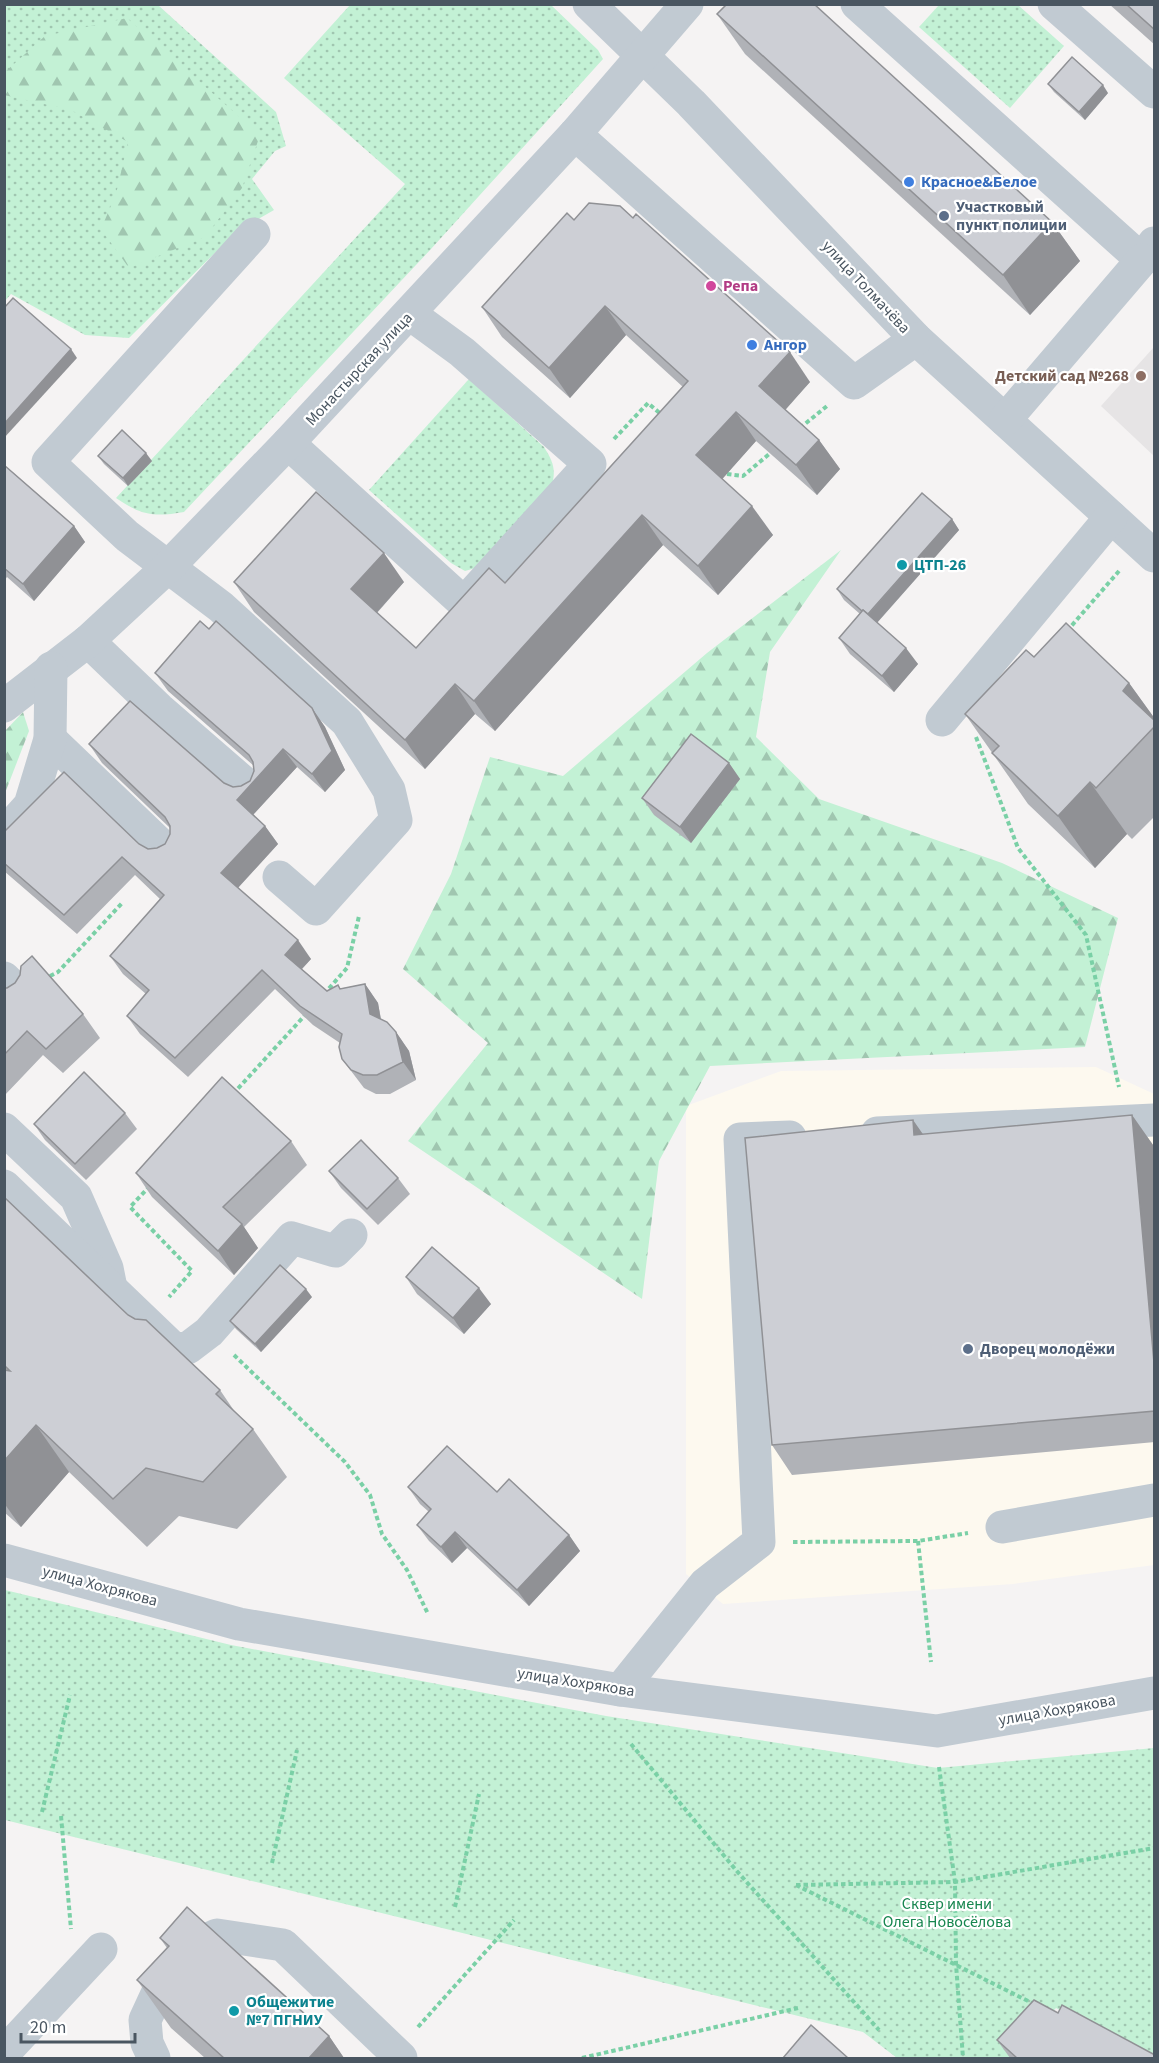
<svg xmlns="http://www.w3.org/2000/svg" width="1159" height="2063" viewBox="0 0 1159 2063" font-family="'Source Sans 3',sans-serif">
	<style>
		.commercial { fill: #fdf9ef }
		.education { fill: #e6e4e5 }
		.green { fill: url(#green-dots) }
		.forest { fill: url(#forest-firs) }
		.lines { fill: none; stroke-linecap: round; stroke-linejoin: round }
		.path { stroke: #7ad0a6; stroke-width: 4; stroke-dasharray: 4.5 3; stroke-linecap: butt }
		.minor { stroke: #c1cad2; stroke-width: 33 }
		.wall { fill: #b0b2b7 }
		.shaded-wall { fill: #909195 }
		.building { fill: #cdcfd5; stroke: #909195; stroke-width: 1.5 }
		.shop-dot { fill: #3f7fe0; stroke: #fff; stroke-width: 2 }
		.service-dot { fill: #5c6f8a; stroke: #fff; stroke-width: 2 }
		.hotel-dot { fill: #d1479c; stroke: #fff; stroke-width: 2 }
		.education-dot { fill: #8d6e63; stroke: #fff; stroke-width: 2 }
		.culture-dot { fill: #0f9aa8; stroke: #fff; stroke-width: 2 }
		.labels { text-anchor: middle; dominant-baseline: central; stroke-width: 4.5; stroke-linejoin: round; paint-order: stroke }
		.shop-label { font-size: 16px; font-weight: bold; fill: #366cbe; stroke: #fff; text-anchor: start }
		.service-label { font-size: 16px; font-weight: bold; fill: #4e5e75; stroke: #fff; text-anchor: start }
		.hotel-label { font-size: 16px; font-weight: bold; fill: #b23c85; stroke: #fff; text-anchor: start }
		.street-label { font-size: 16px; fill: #4a5661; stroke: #fff }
		.education-label { font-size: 16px; font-weight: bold; fill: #785e54; stroke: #fff; text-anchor: end }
		.culture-label { font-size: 16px; font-weight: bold; fill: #0d838f; stroke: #fff; text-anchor: start }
		.park-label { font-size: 16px; fill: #17864f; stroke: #fff }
	</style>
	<defs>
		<pattern id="green-dots" width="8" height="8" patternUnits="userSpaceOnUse" patternTransform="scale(1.5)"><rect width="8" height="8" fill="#c3f1d5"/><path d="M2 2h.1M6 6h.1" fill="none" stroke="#a0c6b0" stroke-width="1.8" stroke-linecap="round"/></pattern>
		<pattern id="forest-firs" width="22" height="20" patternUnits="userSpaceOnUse" patternTransform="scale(1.5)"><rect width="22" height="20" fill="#c3f1d5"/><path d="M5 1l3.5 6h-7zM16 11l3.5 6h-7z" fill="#a0c6b0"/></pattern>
	</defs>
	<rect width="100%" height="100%" fill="#f5f3f3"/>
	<path class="commercial" d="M1096 1067 1154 1094V1565L1013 1584 723 1604 686 1574V1106L781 1071Z"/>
	<path class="education" d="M1154 347V456L1101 406Z"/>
	<g class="green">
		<path d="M5 5H158L276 112 286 146 275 151 252 179 274 210 236 232 129 338 85 335 11 294 5 301Z"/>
		<path d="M350 5H551L598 50 603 59 431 249 184 512C155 517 142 516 116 498L405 184 284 78Z"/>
		<path d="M939 5H1018L1064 46 1010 108 919 27Z"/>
		<path d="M469 379 544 447C554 463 557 472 550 490L479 567 465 571 451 563 369 490Z"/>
		<path d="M5 1590 231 1645 606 1716 938 1768 1154 1748V2058H1147L1056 2008 1008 2058H897L863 2032 5 1820Z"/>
	</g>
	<g class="forest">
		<path d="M127 18 260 135 242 188 205 237 129 268 101 229 116 194 128 142 71 110 4 95 5 72 45 36Z"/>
		<path d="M841 550 770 652 756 737 819 799 1002 863 1118 918 1085 1047 710 1066 659 1161 642 1299 408 1141 488 1043 403 969 451 874 490 757 563 776 707 653Z"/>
		<path d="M23 712 29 731 5 793V731Z"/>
	</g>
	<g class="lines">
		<g class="path">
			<path d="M800 428 827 406"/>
			<path d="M614 439 648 403 663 416"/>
			<path d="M727 474 743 476 774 450"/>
			<path d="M1067 631 1119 571"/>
			<path d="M976 737 1018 848 1086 935 1119 1087"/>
			<path d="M50 976 58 972 123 902"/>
			<path d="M324 994 347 968 359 916"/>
			<path d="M233 1094 307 1013"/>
			<path d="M150 1186 130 1207 192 1271 169 1297"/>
			<path d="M234 1355 345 1462 370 1495 382 1534 407 1570 428 1614"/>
			<path d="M918 1541 931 1662"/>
			<path d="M793 1542 918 1541 968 1533"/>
			<path d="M631 1744 735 1869 879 2030"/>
			<path d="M939 1767 955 1882 956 1964 963 2058"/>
			<path d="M42 1812 70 1695"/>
			<path d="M61 1816 71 1929"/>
			<path d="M272 1863 297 1750"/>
			<path d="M796 1885 1034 2004"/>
			<path d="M796 1885 955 1882 1154 1848"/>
			<path d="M455 1907 479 1794"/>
			<path d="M418 2027 514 1920"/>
			<path d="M582 2058 798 2008"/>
		</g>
		<g class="minor">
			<path d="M589 4 691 103 916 339 1154 556"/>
			<path d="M857 4 1142 260 1154 243"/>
			<path d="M1054 4 1154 92"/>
			<path d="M575 134 854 383 916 339"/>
			<path d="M254 234 48 462 127 536 221 607 347 722 389 790 396 820 316 909 279 877"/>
			<path d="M1005 420 1142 260"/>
			<path d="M288 443 464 603 590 464 462 352 410 314"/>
			<path d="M88 641 159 709 249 787"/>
			<path d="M4 706 88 641 169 566 288 443 575 134 687 4"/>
			<path d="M942 720 1111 517"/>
			<path d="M50 739 165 849"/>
			<path d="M4 834 30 805 50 739 51 668"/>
			<path d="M4 978 19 993"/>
			<path d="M4 1129 76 1197 107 1268 110 1283"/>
			<path d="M877 1133 1154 1120"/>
			<path d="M4 1186 174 1349 188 1348 209 1332 292 1238 335 1251 351 1235"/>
			<path d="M1002 1527 1154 1500"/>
			<path d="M4 1560 239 1624 620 1690 937 1731 1154 1693"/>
			<path d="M620 1690 705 1584 759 1542 740 1139 790 1137"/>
			<path d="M4 2053 101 1949"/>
			<path d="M154 2058 147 2043 145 2020 157 1994 204 1941 217 1935 283 1945 401 2058"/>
		</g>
	</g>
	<g class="wall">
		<path d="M1109 4H1155V45Z"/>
		<path d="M717 14 1052 222 1080 261 1030 315 745 54Z"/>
		<path d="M1048 84 1108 93 1085 120 1054 92Z"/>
		<path d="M574 220 810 382 785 409 819 440 840 469 817 495 756 441 722 479 773 535 718 595 663 545 495 731 475 714 425 769 254 612 234 582H404L377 613 416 648 505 583 683 387 626 335 570 398 502 337 482 307Z"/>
		<path d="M98 456 152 461 128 486 104 464Z"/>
		<path d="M4 465 74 526 85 542 34 601 7 577 4 581Z"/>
		<path d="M952 519 959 530 877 623 918 664 894 692 850 654 839 638 860 614 844 600 837 589Z"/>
		<path d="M209 629 312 708 325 727 345 770 325 792 297 767 253 815 265 826 278 844 238 888 311 959 302 969 327 991 365 984 378 1003 381 1019 396 1032 409 1051 416 1080 390 1094H376L364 1088 342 1059 340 1043 313 1025 275 989 188 1077 140 1034 127 1016 146 994 123 974 110 956 160 899 135 875 77 934 4 871V832L139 844 148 849 157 848 165 844 170 834V828L102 763 89 744 224 783 233 787 241 786 250 781 254 771V766L168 691 155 673Z"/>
		<path d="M1034 657 1129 683 1155 719V816L1132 839 1127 834 1095 868 1028 804 965 714Z"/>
		<path d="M729 763 740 779 691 843 654 815 642 798Z"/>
		<path d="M4 988 83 1014 100 1038 63 1073 43 1055 4 1096Z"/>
		<path d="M125 1113 137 1129 86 1180 45 1140 34 1124Z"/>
		<path d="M1132 1115 1153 1145 1155 1161V1442L792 1475 772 1445 913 1120 923 1135Z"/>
		<path d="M291 1141 307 1165 244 1227 258 1248 234 1275 152 1197 136 1173Z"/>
		<path d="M329 1171 398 1178 410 1194 378 1225 341 1188Z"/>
		<path d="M4 1197 128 1315 220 1390 235 1412 253 1429 287 1477 237 1529 179 1516 147 1547 69 1472 21 1527 4 1512Z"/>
		<path d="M406 1277 491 1304 464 1334 417 1294Z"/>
		<path d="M312 1297 261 1352 236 1329 230 1321Z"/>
		<path d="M408 1487 497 1492 569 1535 580 1551 529 1606 467 1548 452 1563 429 1541 417 1525 429 1512 420 1504Z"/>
		<path d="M160 1938 329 2036 344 2058H205L171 2028 137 1980 167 1948Z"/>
		<path d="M1058 2013 1155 2058H1010L997 2040Z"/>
	</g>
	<g class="shaded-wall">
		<path d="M1103 85 1108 93 1085 120 1079 112Z"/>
		<path d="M1052 222 1080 261 1030 315 1003 275Z"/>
		<path d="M605 306 626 335 570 398 549 368Z"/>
		<path d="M71 349 77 358 4 438V424Z"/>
		<path d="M790 352 810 382 780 416 759 386Z"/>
		<path d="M736 412 756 441 717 485 696 455Z"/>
		<path d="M819 440 840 469 817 495 796 465Z"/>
		<path d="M146 453 152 461 128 486 123 478Z"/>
		<path d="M752 506 773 535 718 595 698 566Z"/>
		<path d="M642 515 663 545 495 731 474 701Z"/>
		<path d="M952 519 959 530 874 626 867 616Z"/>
		<path d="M74 526 85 542 34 601 23 584Z"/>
		<path d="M384 553 404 582 371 619 351 589Z"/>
		<path d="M906 648 918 664 894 692 882 676Z"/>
		<path d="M1129 683 1155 719V726L1123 691Z"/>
		<path d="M455 684 475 714 425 769 405 740Z"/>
		<path d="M312 708 325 727 345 770 325 792 312 774Z"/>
		<path d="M283 749 297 767 250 818 237 800Z"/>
		<path d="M729 763 740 779 691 843 680 827Z"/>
		<path d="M1090 782 1127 834 1095 868 1058 816Z"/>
		<path d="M265 826 278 844 234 892 221 873Z"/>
		<path d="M298 940 311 959 298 973 285 955Z"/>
		<path d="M365 984 378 1003 383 1032 370 1014Z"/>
		<path d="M396 1032 409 1051 416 1080 403 1062Z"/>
		<path d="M1132 1115 1153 1145 1155 1161V1374Z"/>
		<path d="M913 1120 934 1150 914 1135Z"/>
		<path d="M242 1224 258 1248 234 1275 218 1251Z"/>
		<path d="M479 1288 491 1304 464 1334 453 1318Z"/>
		<path d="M306 1289 312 1297 261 1352 255 1344Z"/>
		<path d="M36 1425 69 1472 21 1527 4 1503V1461Z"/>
		<path d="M455 1532 467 1548 452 1563 441 1547Z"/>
		<path d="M569 1535 580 1551 529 1606 517 1590Z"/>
		<path d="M329 2036 344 2058H309Z"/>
	</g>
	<g class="building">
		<path d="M727 4H814L1052 222 1003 275 717 14Z"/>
		<path d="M1126 4H1155V30Z"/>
		<path d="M1072 57 1103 85 1079 112 1048 84Z"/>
		<path d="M589 203 620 206 633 218 636 214 790 352 759 386 819 440 796 465 736 412 696 455 752 506 698 566 642 515 474 701 455 684 405 740 234 582 316 492 384 553 351 589 416 648 489 568 505 583 688 381 605 306 549 368 482 307 567 213 574 220Z"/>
		<path d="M13 298 71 349 4 424V308Z"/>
		<path d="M122 430 146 453 123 478 98 456Z"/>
		<path d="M4 465 74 526 23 584 4 568Z"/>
		<path d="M922 493 952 519 868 614 863 610 862 611 837 589Z"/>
		<path d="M863 610 906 648 882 676 839 638Z"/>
		<path d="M200 621 209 629 216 621 312 708 332 751 312 774 283 749 237 800 265 826 221 873 298 940 285 955 327 991 338 985 340 989 365 984 370 1014 387 1022 396 1032 403 1062 377 1075H363L351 1070 342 1059 339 1047 342 1034 300 1006 262 970 175 1058 127 1016 149 990 110 956 164 895 122 857 64 915 4 863V832L64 772 139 844 148 849 157 848 165 844 170 834V826L165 817 89 744 130 701 224 783 233 787 241 786 250 781 254 771 253 762 249 755 155 673Z"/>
		<path d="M1066 623 1129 683 1123 691 1155 721V726L1096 788 1090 782 1058 816 992 753 999 746 965 714 1026 650 1034 657Z"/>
		<path d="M691 734 729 763 680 827 642 798Z"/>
		<path d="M32 956 83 1014 46 1049 27 1031 4 1055V988H7L15 983 20 975 21 966Z"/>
		<path d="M84 1072 125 1113 75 1164 34 1124Z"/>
		<path d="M222 1077 291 1141 223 1207 242 1224 218 1251 136 1173Z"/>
		<path d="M1132 1115 1155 1374V1411L772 1445 745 1138 913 1120 914 1135Z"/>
		<path d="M361 1140 398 1178 367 1209 329 1171Z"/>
		<path d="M4 1197 128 1315 135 1319 146 1320 220 1390 216 1394 253 1429 203 1482 146 1468 113 1499 36 1425 4 1461V1370L10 1371 4 1365Z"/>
		<path d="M432 1247 479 1288 453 1318 406 1277Z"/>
		<path d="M280 1265 306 1289 255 1344 230 1321Z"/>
		<path d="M447 1446 497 1492 509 1479 569 1535 517 1590 455 1532 441 1547 417 1525 431 1509 408 1487Z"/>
		<path d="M187 1907 329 2036 309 2058H224L137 1980 169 1946 160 1938Z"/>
		<path d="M1034 2000 1058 2013 1062 2005 1155 2055V2058H1017L997 2040Z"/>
		<path d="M811 2025 848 2058H783Z"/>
	</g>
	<g class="shop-dot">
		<circle cx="909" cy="182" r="6"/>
		<circle cx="752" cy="345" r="6"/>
	</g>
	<g class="service-dot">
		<circle cx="944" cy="216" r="6"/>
		<circle cx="968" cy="1349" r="6"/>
	</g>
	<circle class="hotel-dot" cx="711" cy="286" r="6"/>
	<circle class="education-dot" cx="1141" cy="376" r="6"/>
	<g class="culture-dot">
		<circle cx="902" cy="565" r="6"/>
		<circle cx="234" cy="2011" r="6"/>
	</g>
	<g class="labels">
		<g class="shop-label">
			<text x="921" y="182">Красное&amp;Белое</text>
			<text x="764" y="345">Ангор</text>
		</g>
		<g class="service-label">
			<text x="956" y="207">Участковый<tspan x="956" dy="18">пункт полиции</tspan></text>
			<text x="980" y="1349">Дворец молодёжи</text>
		</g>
		<g class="hotel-label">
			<text x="723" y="286">Репа</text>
		</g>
		<g class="street-label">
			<text transform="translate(866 287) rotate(47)">улица Толмачёва</text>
			<text transform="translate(359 369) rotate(-47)">Монастырская улица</text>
			<text transform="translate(100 1586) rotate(15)">улица Хохрякова</text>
			<text transform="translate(576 1682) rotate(9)">улица Хохрякова</text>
			<text transform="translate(1057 1710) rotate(-10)">улица Хохрякова</text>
		</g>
		<g class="education-label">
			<text x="1129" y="376">Детский сад №268</text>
		</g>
		<g class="culture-label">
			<text x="914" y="565">ЦТП-26</text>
			<text x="246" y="2002">Общежитие<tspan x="246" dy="18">№7 ПГНИУ</tspan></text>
		</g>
		<g class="park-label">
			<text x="947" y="1904">Сквер имени<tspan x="947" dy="18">Олега Новосёлова</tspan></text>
		</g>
	</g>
	<rect width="1159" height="2063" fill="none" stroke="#4a5661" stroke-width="12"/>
	<path d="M21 2033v9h114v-9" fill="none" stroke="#4a5661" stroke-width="3"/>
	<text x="30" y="2033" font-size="18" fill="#4a5661" stroke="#ffffff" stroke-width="4.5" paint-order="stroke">20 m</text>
</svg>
